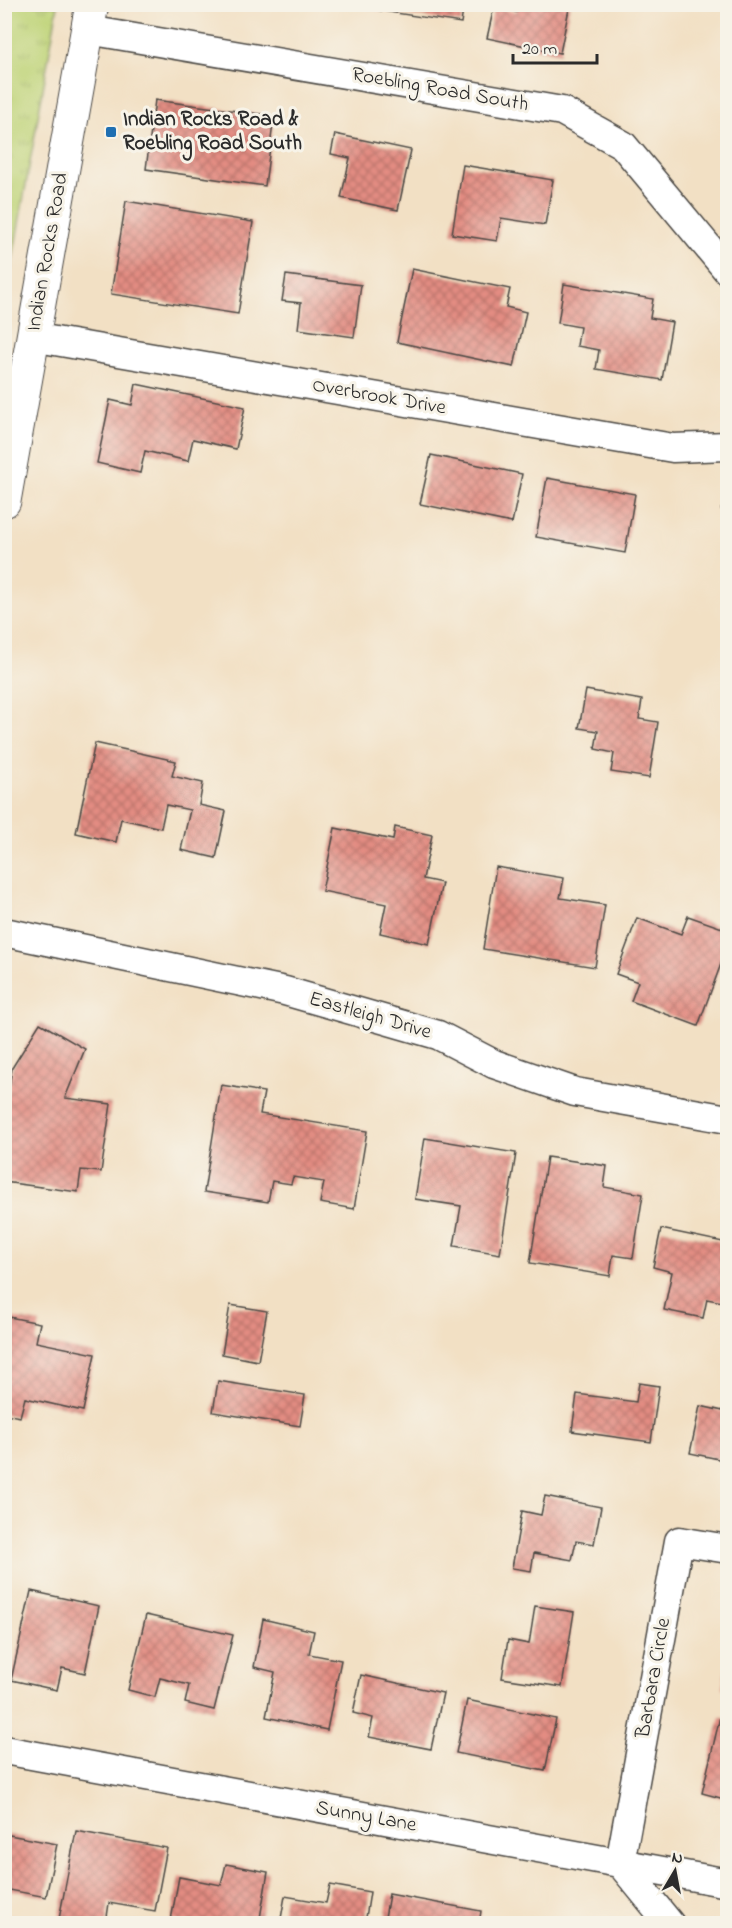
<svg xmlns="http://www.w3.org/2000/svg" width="732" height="1928" viewBox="0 0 732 1928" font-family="'Indie Flower',sans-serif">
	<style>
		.grass { fill: url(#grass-tufts); stroke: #747f50; stroke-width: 1.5 }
		.building { fill: url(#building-cross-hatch) }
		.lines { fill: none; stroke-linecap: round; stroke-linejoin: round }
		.minor-casing { stroke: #494642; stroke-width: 31 }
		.tertiary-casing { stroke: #494642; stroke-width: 35 }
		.minor { stroke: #fff; stroke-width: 28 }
		.tertiary { stroke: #fff; stroke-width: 33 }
		.poi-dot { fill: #1f6fb2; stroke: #f7f3e8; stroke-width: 2 }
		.labels { text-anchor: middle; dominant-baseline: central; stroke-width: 6; stroke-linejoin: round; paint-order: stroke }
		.street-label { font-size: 21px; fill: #2b2b2b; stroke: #f7f3e8 }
		.poi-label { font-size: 21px; font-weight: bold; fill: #2b2b2b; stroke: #f7f3e8; text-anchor: start }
	</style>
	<defs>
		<pattern id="grass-tufts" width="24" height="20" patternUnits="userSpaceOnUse" patternTransform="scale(1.5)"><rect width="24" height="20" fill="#bed376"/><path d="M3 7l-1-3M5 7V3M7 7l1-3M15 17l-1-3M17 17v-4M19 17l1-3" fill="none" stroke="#a3b566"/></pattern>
		<pattern id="building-cross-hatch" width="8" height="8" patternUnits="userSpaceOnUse" patternTransform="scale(1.5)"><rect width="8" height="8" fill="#e38c82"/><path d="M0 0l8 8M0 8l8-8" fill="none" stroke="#b8736b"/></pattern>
	</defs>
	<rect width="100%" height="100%" fill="#f7f3e8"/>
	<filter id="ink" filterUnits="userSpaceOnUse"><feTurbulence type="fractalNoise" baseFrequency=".0167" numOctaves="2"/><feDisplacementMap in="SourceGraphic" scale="12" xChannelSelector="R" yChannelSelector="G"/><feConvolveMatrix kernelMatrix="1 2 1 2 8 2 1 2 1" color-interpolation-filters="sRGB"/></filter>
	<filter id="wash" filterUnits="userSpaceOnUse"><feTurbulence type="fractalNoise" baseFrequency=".008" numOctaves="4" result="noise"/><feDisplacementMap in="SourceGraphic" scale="24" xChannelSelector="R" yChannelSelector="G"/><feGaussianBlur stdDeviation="1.35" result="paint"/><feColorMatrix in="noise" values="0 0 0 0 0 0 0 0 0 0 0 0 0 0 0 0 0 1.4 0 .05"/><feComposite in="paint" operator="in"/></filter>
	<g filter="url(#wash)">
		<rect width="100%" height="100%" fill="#f2e0c4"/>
		<path class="grass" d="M5 4 58 5 5 302 4 5Z"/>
		<g id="blocks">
			<g class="building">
				<path d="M370 4H464L461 23 369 9Z"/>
				<path d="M518 4H570L560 53 487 38 494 7 516 12Z"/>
				<path d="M155 100 274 116 265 186 146 169Z"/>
				<path d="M335 134 411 150 398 210 341 198 350 158 331 154Z"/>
				<path d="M463 165 553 180 545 225 501 218 497 241 452 234Z"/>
				<path d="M126 201 253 222 238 314 111 294Z"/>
				<path d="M412 269 510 289 506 307 526 312 514 367 397 342Z"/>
				<path d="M286 275 361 285 354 337 298 329 301 303 282 301Z"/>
				<path d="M564 284 653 299 650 318 672 322 662 380 596 369 599 350 577 346 580 327 558 323Z"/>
				<path d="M136 384 245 407 236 449 193 439 188 461 145 451 140 473 97 463 110 400 132 405Z"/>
				<path d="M431 455 522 474 512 523 420 504Z"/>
				<path d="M547 478 635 494 625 553 536 537Z"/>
				<path d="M728 506V524L721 509Z"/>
				<path d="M586 690 642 700 639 719 658 722 649 778 611 772 614 753 595 749 598 731 579 728Z"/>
				<path d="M95 743 176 761 172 776 203 783 199 805 226 811 216 858 181 850 190 810 166 805 161 828 121 819 116 842 76 833Z"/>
				<path d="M395 827 432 835 423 879 442 883 429 944 380 933 386 904 322 891 335 828 393 840Z"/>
				<path d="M496 867 564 878 560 898 605 905 595 967 483 949Z"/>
				<path d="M688 916 728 930V945L698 1026 631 1001 638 982 616 974 637 918 681 934Z"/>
				<path d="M40 1023 85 1049 65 1098 111 1104 101 1172 81 1170 78 1192 4 1182V1122L12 1068Z"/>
				<path d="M221 1085 264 1092 260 1114 367 1131 354 1209 320 1203 324 1182 293 1177 291 1184 272 1181 268 1202 204 1192Z"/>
				<path d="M425 1138 516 1153 500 1254 454 1246 461 1206 415 1199Z"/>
				<path d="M547 1157 607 1166 604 1187 643 1194 633 1258 613 1255 610 1276 530 1263Z"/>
				<path d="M661 1229 728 1243V1303L707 1299 703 1318 664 1310 672 1272 653 1267Z"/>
				<path d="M230 1305 267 1311 258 1361 222 1354Z"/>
				<path d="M4 1316 40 1323 36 1342 95 1354 83 1411 25 1398 20 1417 4 1414Z"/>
				<path d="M218 1381 305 1395 300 1426 213 1412Z"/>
				<path d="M639 1383 659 1386 651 1442 572 1431 577 1394 636 1402Z"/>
				<path d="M726 1395 728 1461 690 1453 700 1406 723 1411Z"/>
				<path d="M545 1496 601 1507 594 1544 576 1541 572 1560 534 1553 531 1571 512 1568 522 1511 541 1515Z"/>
				<path d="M31 1591 99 1606 85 1673 62 1668 57 1690 11 1680Z"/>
				<path d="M535 1606 574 1612 562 1687 502 1678 508 1640 529 1644Z"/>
				<path d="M146 1615 233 1635 214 1710 185 1703 189 1685 160 1678 155 1697 128 1690Z"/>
				<path d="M263 1619 314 1631 309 1654 341 1660 327 1730 266 1717 275 1672 254 1667Z"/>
				<path d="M726 1666H728V1689L722 1688Z"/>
				<path d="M361 1675 443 1693 431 1749 369 1737 373 1718 353 1713Z"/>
				<path d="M467 1700 556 1719 545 1771 456 1753Z"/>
				<path d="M720 1717 728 1719V1800L702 1793Z"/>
				<path d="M76 1831 167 1848 155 1911 109 1903 106 1924H58Z"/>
				<path d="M4 1834 57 1844 46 1897 4 1889Z"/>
				<path d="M226 1864 268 1872 259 1924H189L171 1920 179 1877 221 1885Z"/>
				<path d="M330 1885 370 1892 365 1924H280L285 1896 326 1903Z"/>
				<path d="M389 1894 481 1911 479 1924H384Z"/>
			</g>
		</g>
	</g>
	<g filter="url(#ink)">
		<use href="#blocks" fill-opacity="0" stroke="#494642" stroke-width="1.5"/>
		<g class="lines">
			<defs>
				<g id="minor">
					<path d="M88 30 562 111 623 145 728 271"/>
					<path d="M32 337 673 448 728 446"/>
					<path d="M4 932 285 991 438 1035 494 1064 575 1092 728 1119"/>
					<path d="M4 1750 728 1883"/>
					<path d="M670 1924 620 1863 679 1541 728 1549"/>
				</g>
				<path id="tertiary" d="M4 501 92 4"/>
			</defs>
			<use href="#minor" class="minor-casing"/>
			<use href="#tertiary" class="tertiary-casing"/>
			<use href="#minor" class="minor"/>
			<use href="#tertiary" class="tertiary"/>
		</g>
	</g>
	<rect class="poi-dot" x="105" y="126" width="12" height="12" rx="3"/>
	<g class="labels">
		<g class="street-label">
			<text transform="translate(440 90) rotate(10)">Roebling Road South</text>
			<text transform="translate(48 252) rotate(-80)">Indian Rocks Road</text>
			<text transform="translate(379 397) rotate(10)">Overbrook Drive</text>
			<text transform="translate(370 1016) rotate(16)">Eastleigh Drive</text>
			<text transform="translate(654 1678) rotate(-80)">Barbara Circle</text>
			<text transform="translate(366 1817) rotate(10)">Sunny Lane</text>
		</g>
		<g class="poi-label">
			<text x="123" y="120">Indian Rocks Road &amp;<tspan x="123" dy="24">Roebling Road South</tspan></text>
		</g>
	</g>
	<rect width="732" height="1928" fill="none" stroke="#f7f3e8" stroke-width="24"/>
	<g transform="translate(675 1871) rotate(10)" stroke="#f7f3e8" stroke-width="4.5" paint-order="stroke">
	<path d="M0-4.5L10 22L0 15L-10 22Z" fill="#2b2b2b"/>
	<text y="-9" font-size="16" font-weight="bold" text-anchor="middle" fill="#2b2b2b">N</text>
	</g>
	<path d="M513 54v9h84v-9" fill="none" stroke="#2b2b2b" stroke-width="3"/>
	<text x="522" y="54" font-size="18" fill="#2b2b2b" stroke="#f7f3e8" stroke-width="4.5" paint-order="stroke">20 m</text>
</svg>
